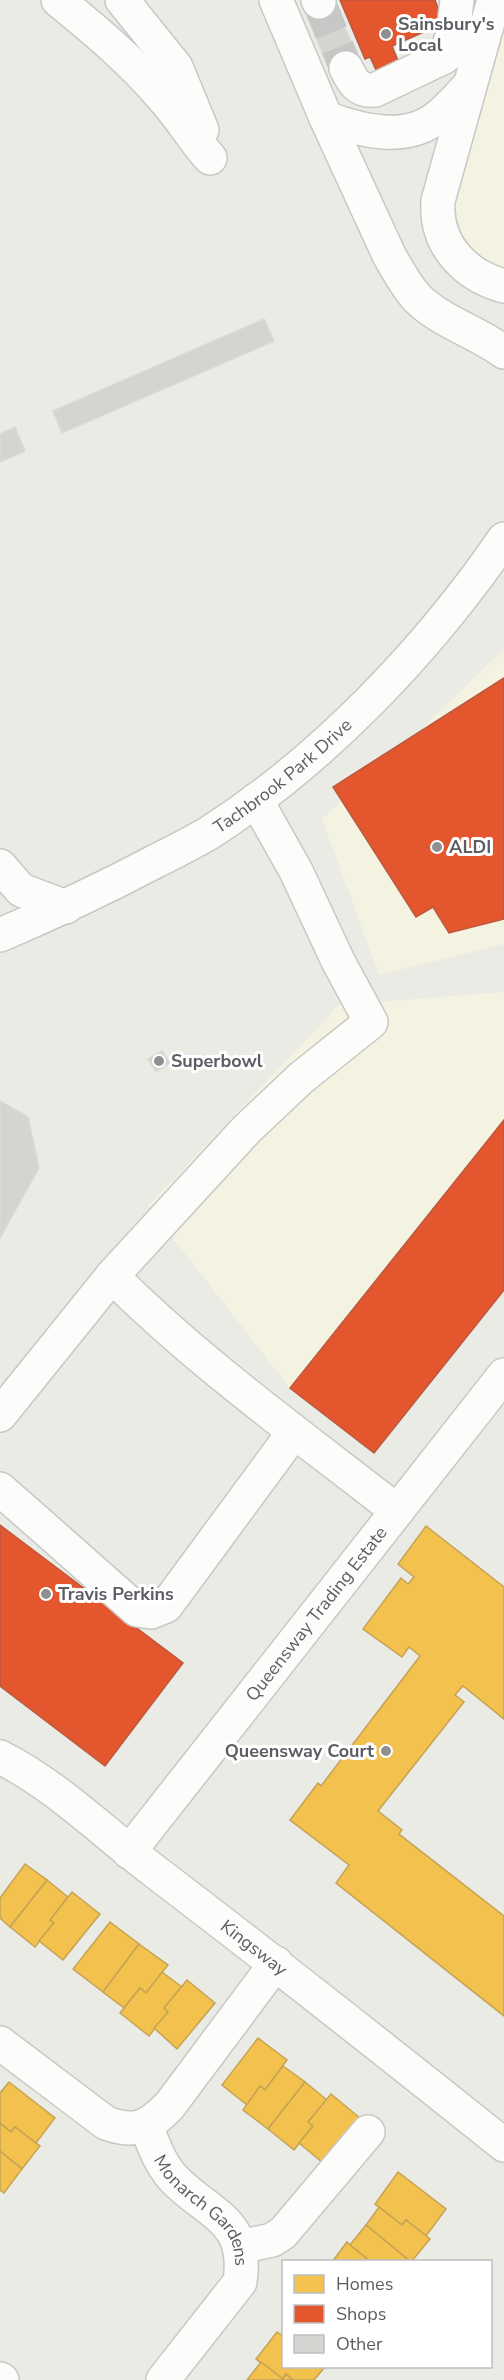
<svg xmlns="http://www.w3.org/2000/svg" width="504" height="2380" viewBox="0 0 504 2380" font-family="'Nunito Sans',sans-serif">
	<style>
		.commercial { fill: #f4f2e0 }
		.homes { fill: #f2c14e; stroke: #c5a354; stroke-width: 1.5 }
		.shops { fill: #e4572e; stroke: #bb593e; stroke-width: 1.5 }
		.building { fill: #d5d4d1; stroke: #dad9d6; stroke-width: 1.5 }
		.lines { fill: none; stroke-linecap: round; stroke-linejoin: round }
		.minor-tunnel { stroke: #c7c8c5; stroke-width: 33; stroke-dasharray: 33 16; stroke-linecap: butt }
		.minor-casing { stroke: #c7c7c7; stroke-width: 36 }
		.minor { stroke: #fcfcfb; stroke-width: 33 }
		.poi-dot { fill: #8e8f91; stroke: #fff; stroke-width: 2 }
		.labels { text-anchor: middle; dominant-baseline: central; stroke-width: 6; stroke-linejoin: round; paint-order: stroke }
		.poi-label { font-size: 18px; font-weight: bold; fill: #5c5e63; stroke: #fff; text-anchor: start }
		.street-label { font-size: 18px; fill: #5c5e63; stroke: #fff }
	</style>
	<rect width="100%" height="100%" fill="#ebebe6"/>
	<g class="commercial">
		<path d="M504 0V283L454 256 438 201Z"/>
		<path d="M504 649V944L379 975 322 819 415 735Z"/>
		<path d="M504 992V1120L290 1388 148 1206 339 1005Z"/>
	</g>
	<g class="homes">
		<path d="M426 1526 504 1587V1719L463 1686 455 1695 464 1702 378 1811 402 1830 399 1834 504 1916V2016L336 1883 349 1865 290 1820 318 1783 321 1786 420 1656 409 1647 402 1657 363 1629 401 1578 408 1584 414 1577 398 1564Z"/>
		<path d="M25 1864 47 1880 10 1927 0 1918V1898Z"/>
		<path d="M47 1880 68 1897 50 1920 54 1923 35 1947 10 1927Z"/>
		<path d="M72 1892 100 1914 63 1960 39 1941 54 1923 50 1920Z"/>
		<path d="M110 1922 139 1944 103 1992 73 1969Z"/>
		<path d="M139 1944 168 1965 146 1993 140 1988 124 2008 103 1992Z"/>
		<path d="M162 1972 182 1987 164 2008 168 2012 149 2036 120 2013 140 1988 146 1993Z"/>
		<path d="M187 1980 215 2003 177 2049 154 2028 168 2012 164 2008Z"/>
		<path d="M258 2038 287 2060 265 2090 260 2086 247 2105 222 2085Z"/>
		<path d="M283 2066 305 2082 268 2129 243 2110 260 2086 265 2090Z"/>
		<path d="M9 2082 55 2118 36 2143 15 2127 11 2132 0 2123V2093Z"/>
		<path d="M305 2082 327 2100 308 2122 313 2126 294 2150 268 2129Z"/>
		<path d="M331 2094 360 2118 323 2163 299 2143 313 2126 308 2122Z"/>
		<path d="M0 2123 11 2132 15 2127 40 2146 22 2169 0 2151Z"/>
		<path d="M0 2151 22 2169 4 2193 0 2190Z"/>
		<path d="M398 2172 446 2209 426 2236 406 2220 402 2225 375 2204Z"/>
		<path d="M379 2207 402 2225 406 2220 430 2239 411 2262 366 2225Z"/>
		<path d="M366 2225 411 2262H371L350 2245Z"/>
		<path d="M347 2242 350 2245 371 2262H332Z"/>
		<path d="M277 2332 284 2337V2366H322L324 2368 314 2380H293L286 2374 283 2379 256 2359Z"/>
		<path d="M261 2362 283 2379 286 2374 293 2380H247Z"/>
	</g>
	<g class="shops">
		<path d="M340 0H435L444 23 392 46 399 63 377 72 370 57 365 59Z"/>
		<path d="M504 678V919L449 933 433 907 416 917 333 787Z"/>
		<path d="M504 1120V1290L374 1453 290 1388Z"/>
		<path d="M0 1525 183 1663 105 1766 0 1686Z"/>
	</g>
	<g class="building">
		<path d="M334 0 359 62 331 74 304 8Z"/>
		<path d="M264 319 274 341 62 433 53 411Z"/>
		<path d="M15 427 25 451 0 462V434Z"/>
		<path d="M162 1051 170 1063 156 1072 148 1059Z"/>
		<path d="M0 1101 28 1117 39 1168 0 1238Z"/>
	</g>
	<g class="lines">
		<path class="minor-tunnel" d="M319 2 346 68"/>
		<defs>
			<g id="minor">
				<path d="M58 0C96 31 133 62 164 99 181 118 193 139 210 158"/>
				<path d="M122 0 176 67 202 130"/>
				<path d="M276 0 326 118 389 255C397 269 406 286 417 298 441 322 477 332 504 352"/>
				<path d="M318 0 319 2"/>
				<path d="M494 0 438 201C435 244 464 275 504 286"/>
				<path d="M444 57 453 35 457 0"/>
				<path d="M346 68C352 81 358 92 375 90L444 57 487 26"/>
				<path d="M326 118C361 131 407 143 439 116 450 107 459 96 469 86"/>
				<path d="M0 866 21 890 66 907"/>
				<path id="s1" d="M0 935C54 912 105 888 156 861 174 852 192 843 209 833 323 760 427 651 504 539"/>
				<path d="M112 1276C199 1363 300 1435 397 1511"/>
				<path d="M0 1415 112 1276 246 1130 301 1078 371 1022 338 961 296 871 256 800"/>
				<path d="M0 1489 137 1610 151 1612 166 1606 294 1432"/>
				<path id="s2" d="M0 1757C56 1785 103 1832 153 1870 271 1960 388 2052 504 2145"/>
				<path id="s3" d="M129 1852 504 1375"/>
				<path d="M0 2043 106 2123C136 2134 149 2127 170 2105L276 1963"/>
				<path id="s4" d="M146 2125C153 2144 160 2164 174 2179 210 2216 249 2219 240 2282L163 2380"/>
				<path d="M239 2247 272 2240 283 2233 368 2132"/>
				<path d="M0 2379 2 2380"/>
			</g>
		</defs>
		<use href="#minor" class="minor-casing"/>
		<use href="#minor" class="minor"/>
	</g>
	<g class="poi-dot">
		<circle cx="386" cy="34" r="6"/>
		<circle cx="437" cy="847" r="6"/>
		<circle cx="159" cy="1061" r="6"/>
		<circle cx="46" cy="1594" r="6"/>
		<circle cx="386" cy="1751" r="6"/>
	</g>
	<g class="labels">
		<g class="poi-label">
			<text x="398" y="24">Sainsbury's<tspan x="398" dy="21">Local</tspan></text>
			<text x="449" y="847">ALDI</text>
			<text x="171" y="1061">Superbowl</text>
			<text x="58" y="1594">Travis Perkins</text>
			<text x="374" y="1751" text-anchor="end">Queensway Court</text>
		</g>
		<g class="street-label">
			<text stroke="none"><textPath href="#s1" startOffset="326">Tachbrook Park Drive</textPath></text>
			<text stroke="none"><textPath href="#s3" startOffset="303">Queensway Trading Estate</textPath></text>
			<text stroke="none"><textPath href="#s2" startOffset="318">Kingsway</textPath></text>
			<text stroke="none"><textPath href="#s4" startOffset="105">Monarch Gardens</textPath></text>
		</g>
	</g>
	<rect x="282" y="2260" width="210" height="108" fill="#ffffff" stroke="#bebfc1" stroke-width="1.5"/>
	<rect x="294" y="2275" width="30" height="18" fill="#f2c14e" stroke="#bebfc1" stroke-width="1.5"/>
	<text x="336" y="2290" font-size="18" fill="#5c5e63">Homes</text>
	<rect x="294" y="2305" width="30" height="18" fill="#e4572e" stroke="#bebfc1" stroke-width="1.5"/>
	<text x="336" y="2320" font-size="18" fill="#5c5e63">Shops</text>
	<rect x="294" y="2335" width="30" height="18" fill="#d5d4d1" stroke="#bebfc1" stroke-width="1.5"/>
	<text x="336" y="2350" font-size="18" fill="#5c5e63">Other</text>
</svg>
